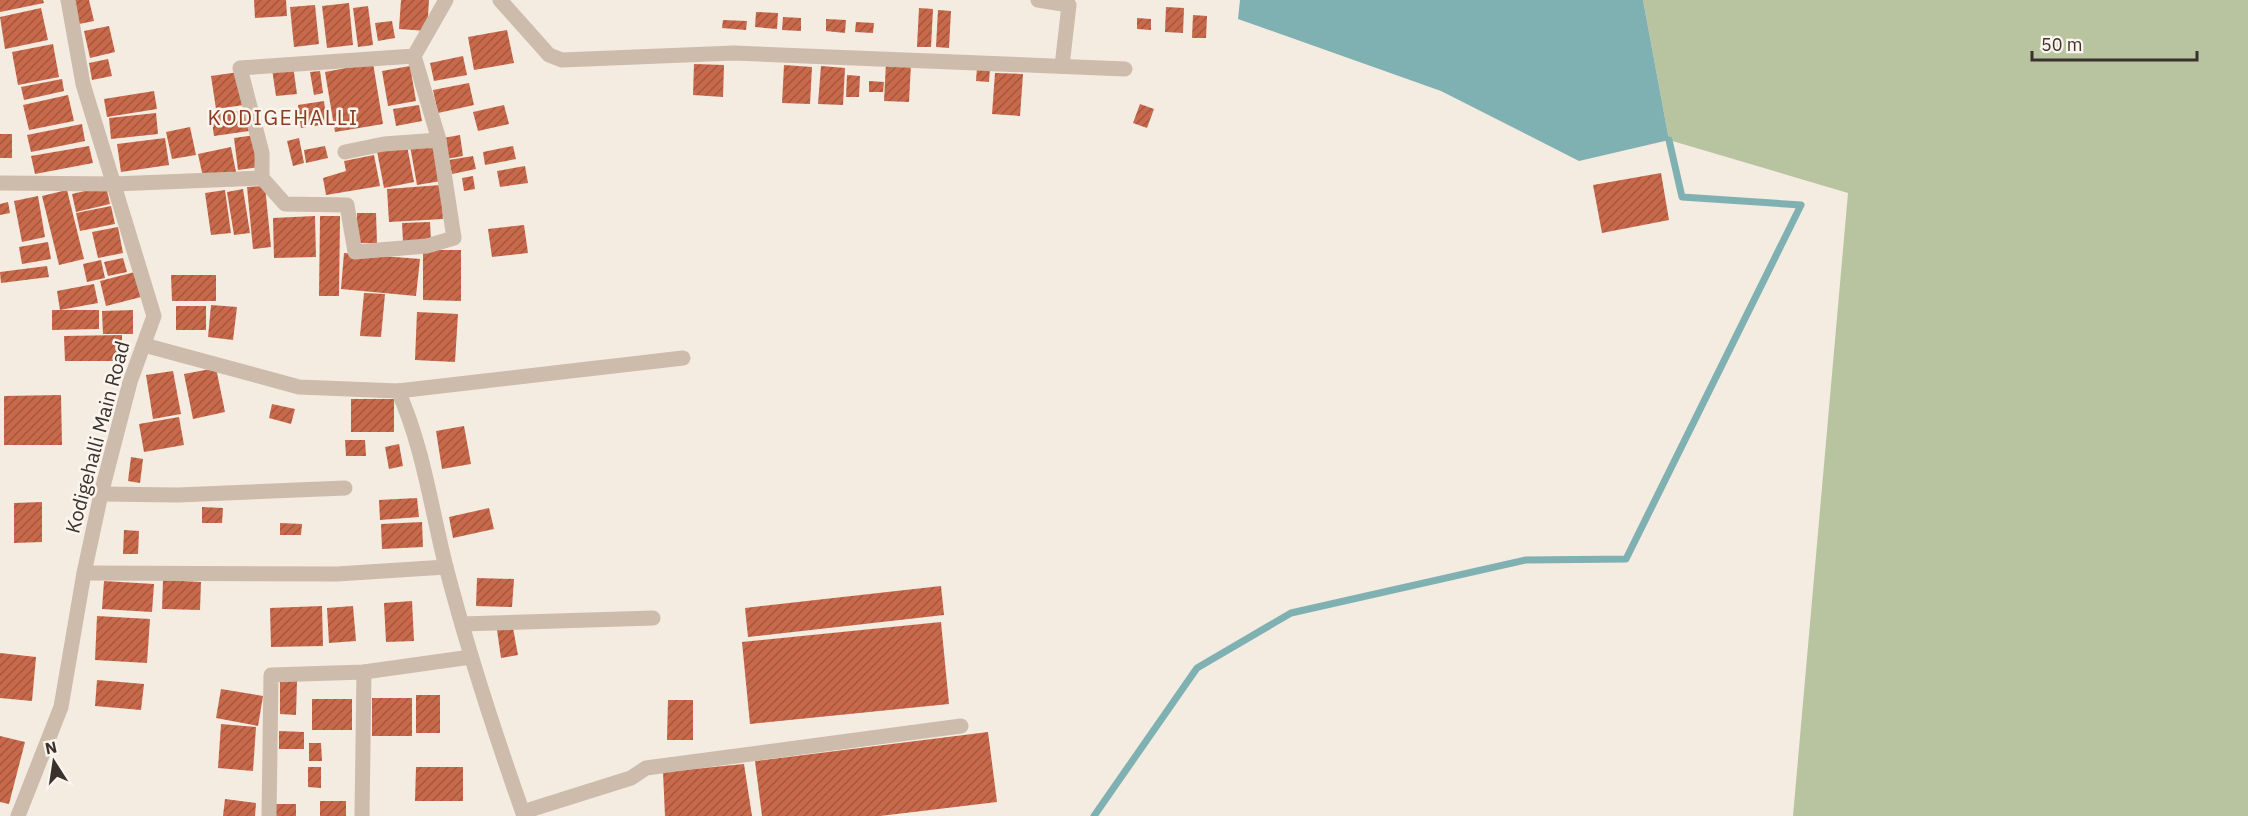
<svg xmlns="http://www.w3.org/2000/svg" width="2248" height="816" viewBox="0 0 2248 816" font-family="'IBM Plex Sans',sans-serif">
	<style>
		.grass { fill: #b8c4a0 }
		.water { fill: #7fb0b2 }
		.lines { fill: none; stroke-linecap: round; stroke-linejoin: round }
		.stream { stroke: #7fb0b2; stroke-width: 7 }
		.building { fill: url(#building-hatch) }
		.minor { stroke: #cdbbac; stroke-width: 15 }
		.labels { text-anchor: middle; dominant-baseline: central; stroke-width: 5; stroke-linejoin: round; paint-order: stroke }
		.street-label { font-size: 20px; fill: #3b302b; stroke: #fbf5ee }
		.neighbourhood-label { font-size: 21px; letter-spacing: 1.5px; fill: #8c3b22; stroke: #fbf5ee }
	</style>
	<defs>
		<pattern id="building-hatch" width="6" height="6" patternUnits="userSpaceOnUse" patternTransform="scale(1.5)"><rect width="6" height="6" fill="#c8694b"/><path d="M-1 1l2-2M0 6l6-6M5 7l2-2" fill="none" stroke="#a4573f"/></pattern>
	</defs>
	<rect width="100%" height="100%" fill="#f4ebe1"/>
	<path class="grass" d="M1643 0H2248V816H1793L1848 193 1669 140Z"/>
	<path class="water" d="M1240 0H1643L1669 140 1579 161 1441 91 1238 19Z"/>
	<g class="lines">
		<path class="stream" d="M1094 816 1197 668 1291 613 1526 560 1626 559 1801 205 1682 197 1669 140"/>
	</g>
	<g class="building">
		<path d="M0 0H43L44 3 0 12Z"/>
		<path d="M74 0H89L94 21 79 24Z"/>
		<path d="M254 0H286L287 16 255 18Z"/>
		<path d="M401 0H429L427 31 399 29Z"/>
		<path d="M349 3 353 45 327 48 322 6Z"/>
		<path d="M315 5 319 44 294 47 290 7Z"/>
		<path d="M368 6 373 45 358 47 353 8Z"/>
		<path d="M1166 7 1184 8 1183 33 1165 32Z"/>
		<path d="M41 8 48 40 5 49 0 17Z"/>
		<path d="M919 8 933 9 931 47H917Z"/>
		<path d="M938 10 951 11 949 48 936 47Z"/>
		<path d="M756 12 778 13 777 29 755 27Z"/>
		<path d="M1193 15 1207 16 1206 38H1192Z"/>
		<path d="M783 17 801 18V31L782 30Z"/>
		<path d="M1137 18 1151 19V30L1137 29Z"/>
		<path d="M826 19 846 20 845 33 826 31Z"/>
		<path d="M723 20 747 21 746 30 722 28Z"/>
		<path d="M392 21 395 38 378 41 375 23Z"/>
		<path d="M856 22 874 23 873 33 855 32Z"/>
		<path d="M109 26 115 52 90 58 84 31Z"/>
		<path d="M507 30 514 63 474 70 468 37Z"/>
		<path d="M53 44 59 77 18 85 12 52Z"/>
		<path d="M463 56 467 75 434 81 430 63Z"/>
		<path d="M108 59 112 76 92 80 89 63Z"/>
		<path d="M373 63 383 124 335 132 325 72Z"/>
		<path d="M886 63 911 64 909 102 884 101Z"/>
		<path d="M694 64 724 65 723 97 693 95Z"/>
		<path d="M784 65 812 67 810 104 782 103Z"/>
		<path d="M293 66 297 94 276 96 272 69Z"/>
		<path d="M410 66 416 101 388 106 382 71Z"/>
		<path d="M821 66 845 68 843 105 818 104Z"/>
		<path d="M977 68H990L989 82 976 81Z"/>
		<path d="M320 71 323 93 314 95 310 72Z"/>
		<path d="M239 72 244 105 216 109 211 76Z"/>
		<path d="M995 73 1023 74 1020 116 992 114Z"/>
		<path d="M847 75 860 76 859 97H846Z"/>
		<path d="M62 79 64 91 24 100 21 87Z"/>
		<path d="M869 81 884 82 883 92H869Z"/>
		<path d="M469 83 474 105 438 113 433 90Z"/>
		<path d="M154 91 157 109 107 117 104 99Z"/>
		<path d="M68 95 74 121 29 130 23 105Z"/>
		<path d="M324 101 327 124 301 128 298 105Z"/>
		<path d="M1140 104 1154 109 1147 128 1133 123Z"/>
		<path d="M419 105 422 121 396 126 393 109Z"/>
		<path d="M504 105 509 124 478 131 473 112Z"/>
		<path d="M246 110 249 131 214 136 211 115Z"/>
		<path d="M156 113 158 134 111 139 109 118Z"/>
		<path d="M82 124 85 141 31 152 27 135Z"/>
		<path d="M190 127 196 155 172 159 166 132Z"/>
		<rect x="0" y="134" width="12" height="24"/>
		<path d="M255 135 259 167 238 170 234 138Z"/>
		<path d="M460 135 463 156 446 159 443 138Z"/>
		<path d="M165 138 169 165 121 172 117 144Z"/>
		<path d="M299 138 304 163 293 166 287 141Z"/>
		<path d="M434 143 441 181 417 185 410 146Z"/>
		<path d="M89 146 93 163 35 174 31 156Z"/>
		<path d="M325 146 328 158 306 163 304 150Z"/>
		<path d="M407 146 414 182 384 188 377 151Z"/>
		<path d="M513 146 516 159 485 165 483 152Z"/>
		<path d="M231 147 236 172 203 177 198 154Z"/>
		<path d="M374 155 380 186 326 195 323 178 346 171 344 161Z"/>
		<path d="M473 156 476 169 452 174 449 160Z"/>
		<path d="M525 166 528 183 500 187 497 171Z"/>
		<path d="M1661 173 1669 220 1602 233 1593 185Z"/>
		<path d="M473 176 475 189 464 191 462 178Z"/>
		<path d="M441 185 443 219 389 222 387 189Z"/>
		<path d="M106 186 110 204 76 212 72 194Z"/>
		<path d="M265 186 271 247 253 249 247 187Z"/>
		<path d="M243 189 250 233 234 235 227 192Z"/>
		<path d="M67 190 84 259 59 265 42 196Z"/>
		<path d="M225 190 231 233 211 235 205 193Z"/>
		<path d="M38 196 45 237 22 242 14 201Z"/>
		<path d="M8 202 10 213 0 215V204Z"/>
		<path d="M111 206 115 224 80 231 76 213Z"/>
		<path d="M357 213H376L377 243H357Z"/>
		<path d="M315 216 316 257 274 258 273 218Z"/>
		<path d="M320 216H340L339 296H319Z"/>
		<path d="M430 222 431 242H403L402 223Z"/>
		<path d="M524 225 528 253 492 257 488 229Z"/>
		<path d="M118 227 123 253 98 258 92 232Z"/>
		<path d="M48 242 51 259 22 264 19 247Z"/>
		<path d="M423 250H461V301L423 300Z"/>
		<path d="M344 253 420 259 416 296 341 289Z"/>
		<path d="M123 258 127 272 108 276 104 262Z"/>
		<path d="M101 260 105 278 87 282 83 264Z"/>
		<path d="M47 266 49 277 1 283 0 272Z"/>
		<path d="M135 272 141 297 106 306 100 281Z"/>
		<path d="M171 275H216V301H172Z"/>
		<path d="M94 284 98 303 60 310 57 291Z"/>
		<path d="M364 293 385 294 381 337 360 336Z"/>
		<path d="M211 305 237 307 233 340 208 337Z"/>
		<rect x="176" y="306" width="30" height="24"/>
		<path d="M52 310H99V329L52 330Z"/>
		<path d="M133 310V334H103L102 311Z"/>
		<path d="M417 312 458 314 455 362 415 360Z"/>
		<path d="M122 335V361H65L64 336Z"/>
		<path d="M216 368 225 412 193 419 184 374Z"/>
		<path d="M173 371 181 414 153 419 146 375Z"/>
		<path d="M61 395 62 445H4V396Z"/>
		<rect x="351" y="399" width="43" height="33"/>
		<path d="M272 404 295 409 291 424 269 418Z"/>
		<path d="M179 417 184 445 144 452 139 424Z"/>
		<path d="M464 426 471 464 442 469 436 431Z"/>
		<path d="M345 440H365L366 456H346Z"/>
		<path d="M399 444 403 466 389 469 385 447Z"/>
		<path d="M131 457 143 459 140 483 128 481Z"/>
		<path d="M417 498 419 517 380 520 379 500Z"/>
		<path d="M42 502V542L14 543V503Z"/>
		<path d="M202 507 223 508 222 523H202Z"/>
		<path d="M489 508 494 529 453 538 449 517Z"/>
		<path d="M422 522 423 547 382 549 381 524Z"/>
		<path d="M280 523 302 524 301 535H280Z"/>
		<path d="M124 530 139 531 138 554H123Z"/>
		<path d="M477 578 514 579 512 607 476 606Z"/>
		<path d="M163 580 201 582 200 610 162 609Z"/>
		<path d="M104 581 154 584 152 612 102 609Z"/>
		<path d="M941 586 944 615 748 637 745 608Z"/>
		<path d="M412 601 414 641 386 642 384 603Z"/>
		<path d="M322 606 323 646 271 647 270 608Z"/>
		<path d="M353 606 356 641 329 643 327 608Z"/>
		<path d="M97 616 150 619 147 663 95 660Z"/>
		<path d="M941 622 949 704 750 724 742 642Z"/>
		<path d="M513 628 518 655 501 658 497 630Z"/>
		<path d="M0 653 36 657 32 701 0 698Z"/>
		<path d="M97 680 144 684 141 710 95 706Z"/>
		<path d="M280 680 297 681 296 715 280 714Z"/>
		<path d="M221 689 263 696 258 726 216 718Z"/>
		<rect x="416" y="695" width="24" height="38"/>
		<rect x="372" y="698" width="40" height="38"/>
		<rect x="312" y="699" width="40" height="31"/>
		<path d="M668 700H693V740H667Z"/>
		<path d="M221 724 256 727 253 771 218 768Z"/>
		<path d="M279 731 304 732V749H279Z"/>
		<path d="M988 732 997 802 880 816H762L755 761Z"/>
		<path d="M0 736 25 742 9 804 0 802Z"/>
		<path d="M309 743H321L322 761H309Z"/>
		<path d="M744 764 752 816H665L663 772Z"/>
		<path d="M308 767H321V788L308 787Z"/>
		<path d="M416 767H463V801H415Z"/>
		<path d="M225 799 256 803 255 816H223Z"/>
		<rect x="320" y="801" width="26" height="15"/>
		<rect x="275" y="804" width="21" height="12"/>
	</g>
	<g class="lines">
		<g class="minor">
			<path d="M500 0 549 55 562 60 734 53 1125 69"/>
			<path d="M1038 0 1069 5 1062 66"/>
			<path d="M414 56 439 140"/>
			<path d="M345 152 384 144 439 140 454 238 427 246 355 252 347 205 285 204 262 178V153L240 68 414 56 446 0"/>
			<path d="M0 183 114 184 262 178"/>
			<path d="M144 345 299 387 398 391C423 446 431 508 446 567 468 651 495 734 524 816"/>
			<path d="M398 391 683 358"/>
			<path d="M101 494 178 495 345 488"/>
			<path d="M84 573 337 574 446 567"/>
			<path d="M462 624 653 618"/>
			<path d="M523 812 631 778 646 768 961 726"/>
			<path d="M18 816 61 707 84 573 101 494 130 382 154 316 83 84 68 0"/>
			<path d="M269 816 271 675 364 672 471 657"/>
			<path d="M362 816 364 672"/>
		</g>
	</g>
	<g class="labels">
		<g class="street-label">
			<text transform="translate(97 437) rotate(-75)">Kodigehalli Main Road</text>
		</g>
		<g class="neighbourhood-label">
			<text x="283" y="117">KODIGEHALLI</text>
		</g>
	</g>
	<g transform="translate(54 762) rotate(348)" stroke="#fbf5ee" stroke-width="4.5" paint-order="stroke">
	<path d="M0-4.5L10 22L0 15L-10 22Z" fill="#3b302b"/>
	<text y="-9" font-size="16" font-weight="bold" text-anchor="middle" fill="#3b302b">N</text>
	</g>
	<path d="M2032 51v9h165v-9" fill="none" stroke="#3b302b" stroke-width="3"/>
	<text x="2041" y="51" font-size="18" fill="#3b302b" stroke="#fbf5ee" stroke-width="4.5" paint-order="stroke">50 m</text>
</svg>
